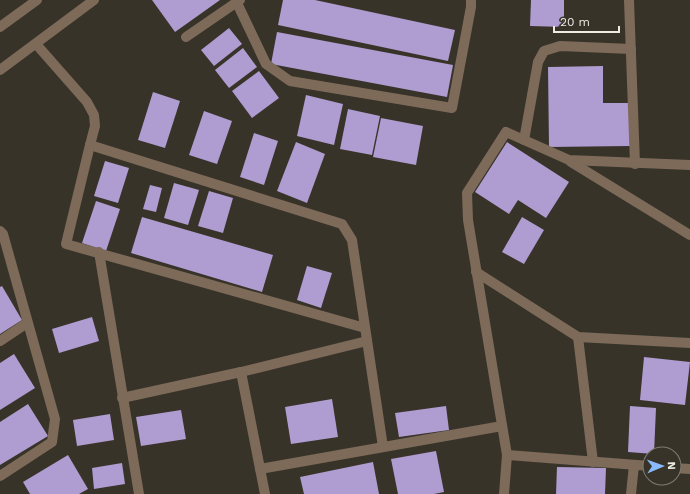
<svg xmlns="http://www.w3.org/2000/svg" width="690" height="494" viewBox="0 0 690 494" font-family="'Work Sans',sans-serif">
	<style>
		.building { fill: #af9cd0 }
		.lines { fill: none; stroke-linecap: round; stroke-linejoin: round }
		.minor { stroke: #7d6a59; stroke-width: 10 }
		.tertiary { stroke: #7d6a59; stroke-width: 10 }
	</style>
	<rect width="100%" height="100%" fill="#373329"/>
	<g class="building">
		<path d="M152 0H220L175 32Z"/>
		<path d="M283 0H315L455 30 448 61 278 25Z"/>
		<path d="M531 0H564V27L530 26Z"/>
		<path d="M229 28 242 44 214 66 201 50Z"/>
		<path d="M277 32 453 65 447 97 271 64Z"/>
		<path d="M243 48 257 67 229 88 215 70Z"/>
		<path d="M603 66V103H629L630 146 549 147 548 67Z"/>
		<path d="M259 71 279 98 252 118 232 91Z"/>
		<path d="M153 92 180 101 165 148 138 140Z"/>
		<path d="M306 95 343 104 334 145 297 136Z"/>
		<path d="M348 109 380 116 372 155 340 149Z"/>
		<path d="M204 111 232 121 217 164 189 155Z"/>
		<path d="M381 118 423 126 416 165 373 157Z"/>
		<path d="M254 133 278 141 264 185 240 177Z"/>
		<path d="M296 142 325 154 307 203 277 191Z"/>
		<path d="M507 142 569 182 546 218 518 200 509 214 475 192Z"/>
		<path d="M105 161 129 168 118 203 94 196Z"/>
		<path d="M174 183 199 190 188 225 164 218Z"/>
		<path d="M150 185 162 188 156 212 143 209Z"/>
		<path d="M209 191 233 198 223 233 198 226Z"/>
		<path d="M96 201 120 209 106 251 82 243Z"/>
		<path d="M142 217 273 255 262 292 131 253Z"/>
		<path d="M522 217 544 230 524 264 502 252Z"/>
		<path d="M307 266 332 273 321 308 297 300Z"/>
		<path d="M2 286 22 320 0 334V287Z"/>
		<path d="M92 317 99 341 59 353 52 329Z"/>
		<path d="M14 354 35 388 0 410V363Z"/>
		<path d="M644 357 690 362 685 405 640 400Z"/>
		<path d="M332 399 338 437 291 444 285 407Z"/>
		<path d="M28 404 48 436 0 465V422Z"/>
		<path d="M446 406 449 430 399 437 395 413Z"/>
		<path d="M630 406 656 408 654 454 628 452Z"/>
		<path d="M181 410 186 439 141 446 136 417Z"/>
		<path d="M110 414 114 440 77 446 73 420Z"/>
		<path d="M436 451 444 492 434 494H398L391 459Z"/>
		<path d="M68 455 88 489 79 494H30L23 482Z"/>
		<path d="M373 462 379 494H304L300 477Z"/>
		<path d="M122 463 125 484 94 489 92 468Z"/>
		<path d="M557 467 606 468 605 494H556Z"/>
	</g>
	<g class="lines">
		<g class="minor">
			<path d="M629 0 635 164"/>
			<path d="M237 3 266 64 290 81 452 108 471 7V0"/>
			<path d="M186 37 240 0"/>
			<path d="M36 44 87 102 94 115 95 126 90 145"/>
			<path d="M524 140 538 62 544 51 560 46 631 49"/>
			<path d="M571 162 690 235"/>
			<path d="M0 231 3 234 55 419 52 442 0 476"/>
			<path d="M99 252 139 494"/>
			<path d="M476 272 578 337 690 343"/>
			<path d="M365 328 66 244 90 145 342 224 352 240 383 447"/>
			<path d="M578 337 593 462"/>
			<path d="M0 341 27 323"/>
			<path d="M241 372 265 494"/>
			<path d="M122 398 241 372 367 341"/>
			<path d="M507 455 650 466"/>
			<path d="M674 468 690 469"/>
			<path d="M260 469 502 426"/>
			<path d="M504 494 507 455 468 220 467 193 506 132 569 160 690 165"/>
			<path d="M631 494 634 465"/>
		</g>
		<g class="tertiary">
			<path d="M0 27 37 0"/>
			<path d="M0 70 94 0"/>
		</g>
	</g>
	<g transform="translate(662 466) rotate(88)"><circle r="19" fill="#373329" stroke="#807d74"/>
	<path d="M0-3L7 15L0 10L-7 15Z" fill="#89bafc"/>
	<text y="-6" font-size="11" font-weight="bold" text-anchor="middle" fill="#eeebe5">N</text>
	</g>
	<path d="M554 26v6h65v-6" fill="none" stroke="#eeebe5" stroke-width="2"/>
	<text x="560" y="26" font-size="12" fill="#eeebe5" stroke="#373329" stroke-width="3" paint-order="stroke">20 m</text>
</svg>
